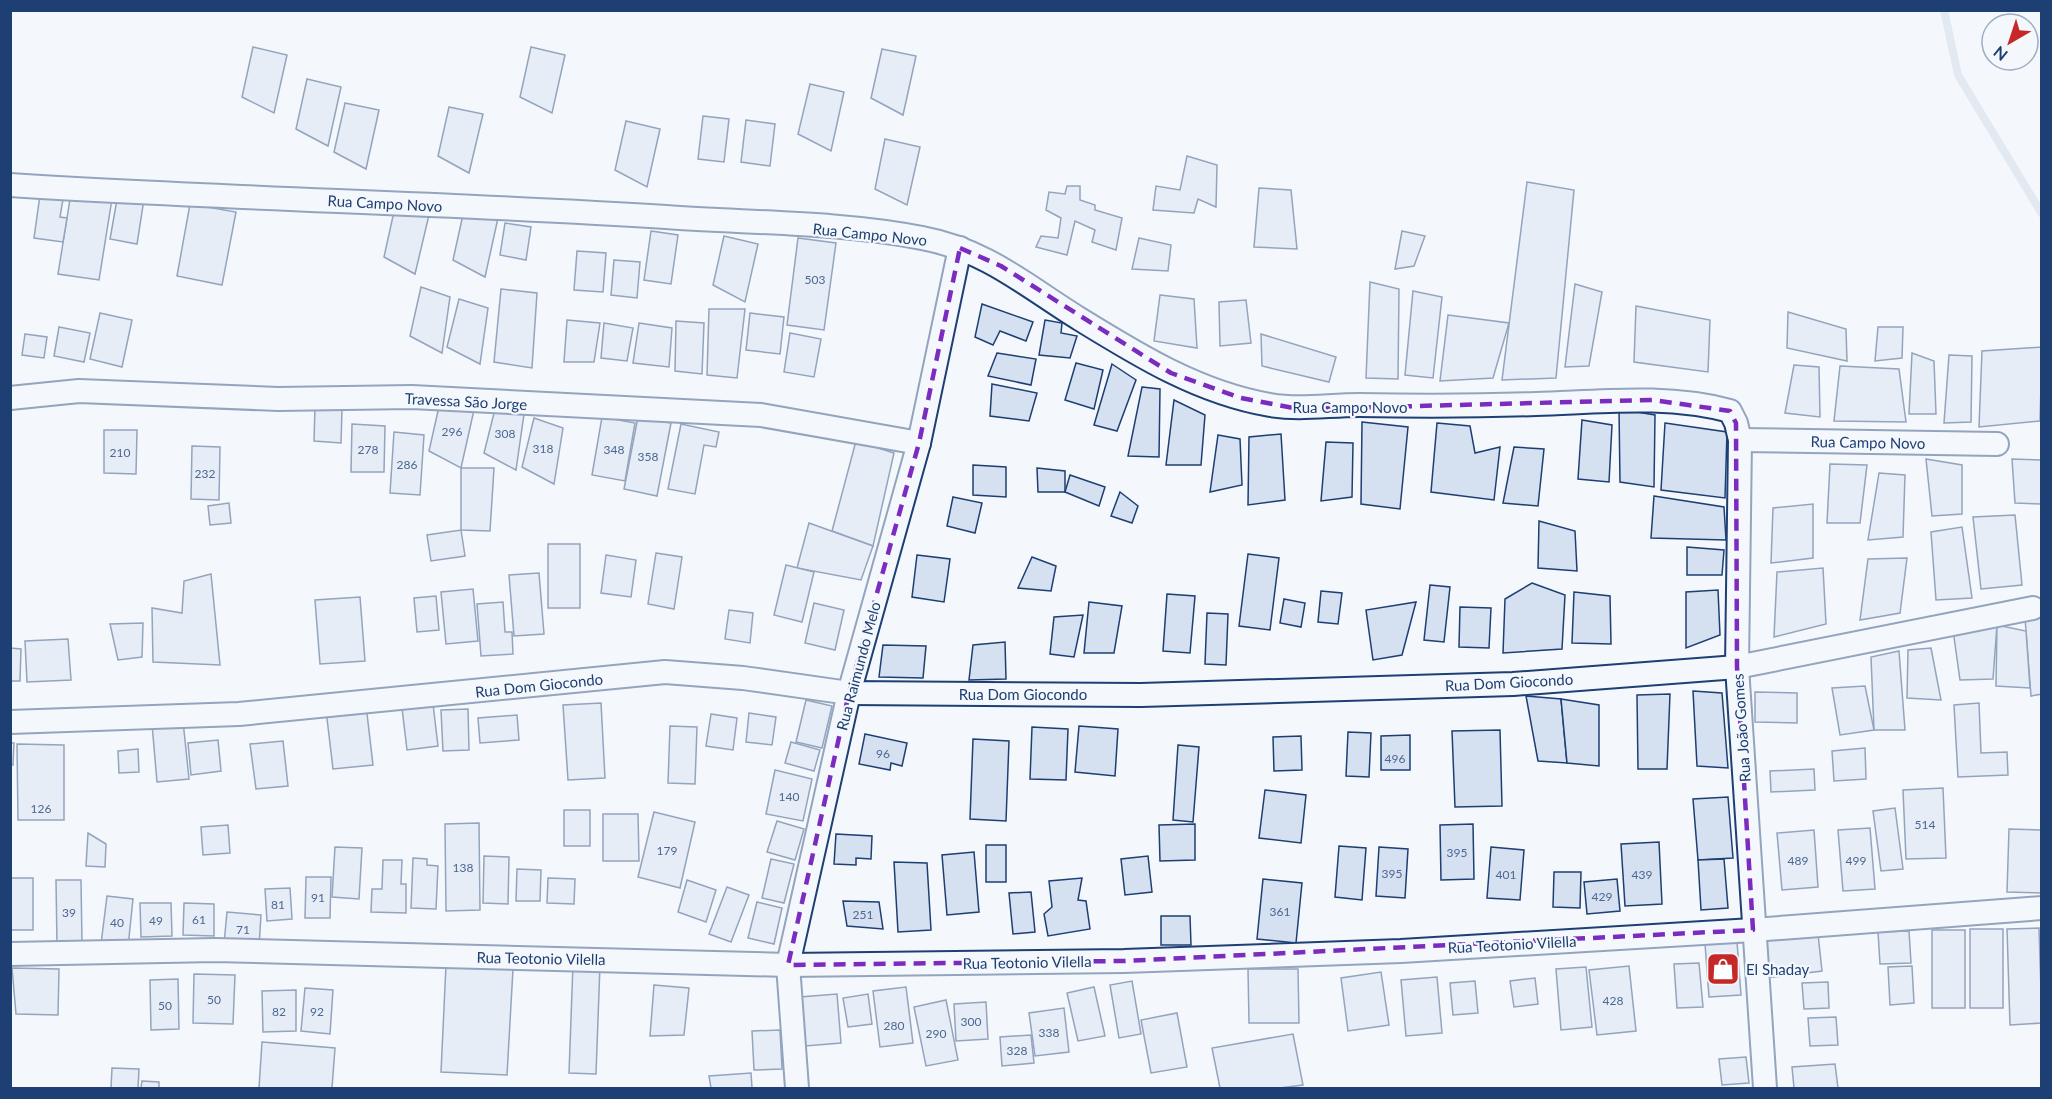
<svg xmlns="http://www.w3.org/2000/svg" width="2052" height="1099" viewBox="0 0 2052 1099" font-family="Lato,sans-serif">
	<style>
		.lines { fill: none; stroke-linecap: round; stroke-linejoin: round }
		.stream { stroke: #cfd7e4; stroke-width: 8 }
		.building { fill: #d5e0f0; stroke: #1d3f73; stroke-width: 1.5 }
		.minor-casing { stroke: #1d3f73; stroke-width: 26 }
		.minor { stroke: #f4f7fb; stroke-width: 22 }
		.marked { fill: none; stroke: #7b2cbf; stroke-width: 4.5; stroke-dasharray: 12 8; stroke-linejoin: round }
		.labels { text-anchor: middle; dominant-baseline: central; stroke-width: 4.5; stroke-linejoin: round; paint-order: stroke }
		.number-label { font-size: 12px; fill: #4b6792 }
		.street-label { font-size: 15px; fill: #1d3f73; stroke: #f4f7fb }
		.poi-label { font-size: 15px; fill: #1d3f73; stroke: #f4f7fb; text-anchor: start }
	</style>
	<rect width="100%" height="100%" fill="#f4f7fb"/>
	<g class="lines">
		<path class="stream" d="M1944 10 1958 75 2042 214"/>
	</g>
	<g class="building">
		<path d="M253 47 287 55 274 113 242 97Z"/>
		<path d="M531 47 565 55 552 113 520 97Z"/>
		<path d="M882 49 916 56 903 115 871 98Z"/>
		<path d="M307 79 341 87 328 146 296 129Z"/>
		<path d="M810 84 844 92 831 151 798 134Z"/>
		<path d="M345 103 379 110 366 169 334 152Z"/>
		<path d="M449 107 483 114 469 173 438 156Z"/>
		<path d="M703 116 729 119 724 162 698 159Z"/>
		<path d="M746 120 775 124 770 166 741 162Z"/>
		<path d="M626 121 660 129 647 187 615 170Z"/>
		<path d="M885 139 920 147 907 205 875 189Z"/>
		<path d="M1187 156 1217 165 1216 207 1198 199 1194 213 1153 210 1156 186 1180 190Z"/>
		<path d="M1527 182 1574 190 1556 378 1502 380Z"/>
		<path d="M1067 186H1080V200L1095 205V210L1122 218 1116 250 1092 242 1095 230 1075 221 1067 255 1036 247 1041 236 1058 238 1061 218 1046 210 1049 192 1065 194Z"/>
		<path d="M1259 188 1291 190 1297 249 1254 247Z"/>
		<path d="M71 193 112 199 99 280 58 274Z"/>
		<path d="M118 194 144 199 137 244 110 239Z"/>
		<path d="M40 195 63 199 60 217 67 218 63 242 34 238Z"/>
		<path d="M190 204 236 212 222 285 177 276Z"/>
		<path d="M395 207 429 215 415 274 384 257Z"/>
		<path d="M464 210 498 218 485 277 453 260Z"/>
		<path d="M505 223 531 227 526 260 500 255Z"/>
		<path d="M651 231 678 235 671 284 644 280Z"/>
		<path d="M1402 231 1425 236 1414 266 1395 269Z"/>
		<path d="M724 236 758 244 745 302 713 285Z"/>
		<path d="M798 238 836 243 824 330 787 325Z"/>
		<path d="M1139 238 1171 245 1168 271 1132 269Z"/>
		<path d="M577 251 606 253 603 292 574 290Z"/>
		<path d="M614 260 640 262 637 298 611 295Z"/>
		<path d="M1370 282 1399 289 1398 379 1366 378Z"/>
		<path d="M1575 284 1602 292 1589 366 1565 367Z"/>
		<path d="M421 287 450 297 442 353 410 336Z"/>
		<path d="M501 289 537 293 532 368 494 362Z"/>
		<path d="M1413 291 1442 297 1433 378 1405 375Z"/>
		<path d="M1160 295 1194 299 1197 348 1154 341Z"/>
		<path d="M459 299 488 308 480 364 447 347Z"/>
		<path d="M1246 300 1251 343 1220 346 1219 302Z"/>
		<path d="M982 304 1033 322 1026 341 1000 331 993 345 975 337Z"/>
		<path d="M1636 306 1710 320 1708 372 1634 362Z"/>
		<path d="M709 309H745L737 378 707 375Z"/>
		<path d="M1788 312 1846 329 1847 361 1787 348Z"/>
		<path d="M100 313 132 320 122 367 90 359Z"/>
		<path d="M750 313 784 317 780 354 746 350Z"/>
		<path d="M1448 315 1509 323 1493 378 1440 381Z"/>
		<path d="M567 320 600 323 594 362H564Z"/>
		<path d="M1045 320 1062 323 1061 333 1077 336 1070 358 1039 355Z"/>
		<path d="M676 321 704 323 702 374 675 371Z"/>
		<path d="M604 323 633 328 627 361 601 358Z"/>
		<path d="M639 323 672 328 669 367 633 363Z"/>
		<path d="M59 327 90 333 84 362 54 356Z"/>
		<path d="M1878 327H1903L1902 358 1875 361Z"/>
		<path d="M790 333 821 339 814 377 784 372Z"/>
		<path d="M25 334 47 337 44 358 22 355Z"/>
		<path d="M1261 334 1336 357 1329 382 1262 366Z"/>
		<path d="M2042 347 2040 421 1979 427 1982 351Z"/>
		<path d="M997 353 1036 359 1031 385 988 376Z"/>
		<path d="M1912 353 1934 361 1936 414H1909Z"/>
		<path d="M1949 355 1972 356 1971 422 1944 423Z"/>
		<path d="M1076 363 1103 370 1094 409 1065 400Z"/>
		<path d="M1112 364 1136 380 1117 431 1094 425Z"/>
		<path d="M1794 365 1819 367 1820 417 1785 413Z"/>
		<path d="M1840 366 1899 369 1906 422 1834 421Z"/>
		<path d="M992 384 1037 393 1029 421 990 416Z"/>
		<path d="M1142 387 1160 389 1159 457 1128 456Z"/>
		<path d="M1174 400 1205 415 1201 465H1166Z"/>
		<path d="M440 402 474 410 461 468 429 451Z"/>
		<path d="M496 405 524 414 516 470 484 453Z"/>
		<path d="M315 407 342 409 341 443 314 441Z"/>
		<path d="M1619 409 1655 415 1654 487 1620 482Z"/>
		<path d="M602 417 635 423 625 481 592 475Z"/>
		<path d="M638 417 671 423 657 496 624 489Z"/>
		<path d="M534 418 563 428 554 484 522 467Z"/>
		<path d="M1582 420 1612 425 1609 482 1578 479Z"/>
		<path d="M1362 422 1408 427 1400 509 1361 504Z"/>
		<path d="M1437 423 1470 426 1475 453 1500 447 1494 500 1431 492Z"/>
		<path d="M1665 423 1727 432 1725 498 1661 490Z"/>
		<path d="M352 424 385 426 384 472H351Z"/>
		<path d="M681 424 719 432 716 447 704 445 695 494 668 489Z"/>
		<path d="M104 430H137L136 474 104 473Z"/>
		<path d="M394 432 424 435 420 495 390 493Z"/>
		<path d="M1281 434 1285 500 1248 505 1249 437Z"/>
		<path d="M1218 435 1240 439 1242 485 1210 492Z"/>
		<path d="M856 441 894 453 873 546 832 531Z"/>
		<path d="M1326 442 1353 443 1352 497 1321 501Z"/>
		<path d="M192 446 220 447 219 500 191 499Z"/>
		<path d="M1514 447 1544 449 1538 506 1503 503Z"/>
		<path d="M1926 459 1962 465V514L1932 516Z"/>
		<path d="M2012 459 2042 460V504L2015 503Z"/>
		<path d="M1830 464 1867 465 1860 523H1827Z"/>
		<path d="M973 465 1006 467V497L973 495Z"/>
		<path d="M461 468H494L490 531 461 530Z"/>
		<path d="M1037 468 1065 471V492H1038Z"/>
		<path d="M1879 473 1905 475 1903 537 1868 540Z"/>
		<path d="M1070 475 1105 487 1099 506 1065 492Z"/>
		<path d="M1120 492 1138 506 1132 523 1111 516Z"/>
		<path d="M1654 496 1724 507 1726 540 1651 538Z"/>
		<path d="M953 497 982 503 975 533 947 526Z"/>
		<path d="M229 503 231 523 210 525 208 506Z"/>
		<path d="M1813 504V558L1771 563 1773 508Z"/>
		<path d="M2015 515 2022 585 1981 589 1973 517Z"/>
		<path d="M1539 521 1575 531 1577 571 1538 568Z"/>
		<path d="M809 523 873 546 861 580 797 568Z"/>
		<path d="M1962 527 1972 598 1936 600 1931 532Z"/>
		<path d="M461 530 465 556 431 561 427 535Z"/>
		<rect x="548" y="544" width="32" height="64"/>
		<path d="M1687 547 1724 550 1722 575H1687Z"/>
		<path d="M656 553 682 557 674 609 648 604Z"/>
		<path d="M1248 554 1279 558 1270 630 1239 626Z"/>
		<path d="M606 555 636 560 631 597 601 593Z"/>
		<path d="M917 555 950 559 944 602 912 597Z"/>
		<path d="M1032 557 1056 566 1051 591 1018 588Z"/>
		<path d="M1907 558 1900 613 1860 620 1868 559Z"/>
		<path d="M786 565 814 572 802 622 774 615Z"/>
		<path d="M1823 568 1826 624 1774 637 1777 572Z"/>
		<path d="M539 573 544 634 514 636 509 575Z"/>
		<path d="M211 574 220 665 153 662 152 608 182 613 184 581Z"/>
		<path d="M1532 583 1565 595 1562 649 1503 653 1505 599Z"/>
		<path d="M1430 585 1450 587 1444 642 1424 640Z"/>
		<path d="M473 589 478 641 446 644 441 592Z"/>
		<path d="M1718 590 1720 635 1686 648V592Z"/>
		<path d="M1321 591 1342 593 1338 624 1318 622Z"/>
		<path d="M1574 592 1610 596 1611 644 1572 643Z"/>
		<path d="M1167 594 1195 596 1190 653 1163 651Z"/>
		<path d="M436 596 439 630 417 632 414 598Z"/>
		<path d="M360 597 365 661 320 664 315 600Z"/>
		<path d="M1284 599 1305 603 1301 627 1280 623Z"/>
		<path d="M503 602 505 632H512L513 654 481 656 477 604Z"/>
		<path d="M1089 602 1122 606 1114 653H1084Z"/>
		<path d="M1416 602 1402 655 1373 660 1366 610Z"/>
		<path d="M814 603 844 610 835 650 805 643Z"/>
		<path d="M1460 607 1491 608 1489 648 1459 647Z"/>
		<path d="M729 610 753 613 750 643 725 639Z"/>
		<path d="M1207 613 1228 614 1226 665 1205 664Z"/>
		<path d="M1083 615 1074 657 1050 654 1054 617Z"/>
		<path d="M2042 615V694L2031 696 2025 618Z"/>
		<path d="M143 623 142 657 118 660 110 624Z"/>
		<path d="M1997 625 1993 679 1960 680 1953 630Z"/>
		<path d="M1997 625 2026 631 2030 688 1996 686Z"/>
		<path d="M68 639 71 680 27 682 25 641Z"/>
		<path d="M1005 642 1006 679 969 680 973 645Z"/>
		<path d="M883 645 926 646 923 678 879 677Z"/>
		<path d="M10 648 21 649 20 681H10Z"/>
		<path d="M1931 648 1941 700 1907 698 1908 650Z"/>
		<path d="M1899 651 1905 730H1874L1871 657Z"/>
		<path d="M1865 686 1874 730 1840 735 1832 688Z"/>
		<path d="M1693 691 1722 693 1728 768 1697 766Z"/>
		<path d="M1755 692 1797 693V723L1755 722Z"/>
		<path d="M1670 694 1667 769H1638L1637 695Z"/>
		<path d="M1526 696 1561 699 1567 763 1538 761Z"/>
		<path d="M1561 699 1599 705V766L1567 763Z"/>
		<path d="M806 700 832 706 822 748 796 742Z"/>
		<path d="M601 703 605 778 568 780 563 705Z"/>
		<path d="M1979 703 1981 753 2007 752 2008 775 1958 777 1954 705Z"/>
		<path d="M433 704 438 746 407 750 402 708Z"/>
		<path d="M366 705 373 765 333 769 326 710Z"/>
		<path d="M468 709 469 750 443 751 441 710Z"/>
		<path d="M749 713 776 717 772 745 746 742Z"/>
		<path d="M711 714 737 718 733 750 706 746Z"/>
		<path d="M517 715 519 740 480 743 478 718Z"/>
		<path d="M183 721 189 779 157 782 152 724Z"/>
		<path d="M670 726 697 727 695 784 668 783Z"/>
		<path d="M1079 726 1118 729 1115 776 1075 772Z"/>
		<path d="M1032 727 1068 729 1066 780 1030 779Z"/>
		<path d="M1500 730 1502 806 1455 807 1452 731Z"/>
		<path d="M1348 732 1371 733 1369 777 1346 776Z"/>
		<path d="M865 734 907 743 902 766 891 763 890 770 859 764Z"/>
		<path d="M1410 735V770H1381V736Z"/>
		<path d="M1301 736 1302 770 1274 771 1273 737Z"/>
		<path d="M973 739 1009 741 1006 821 970 819Z"/>
		<path d="M218 740 221 771 191 775 188 743Z"/>
		<path d="M283 741 288 786 256 789 250 744Z"/>
		<path d="M791 742 820 750 814 771 785 763Z"/>
		<path d="M10 743H14L13 765 10 764Z"/>
		<path d="M17 744 64 745V820H18Z"/>
		<path d="M1178 745 1199 747 1193 822 1173 820Z"/>
		<path d="M1865 748 1866 779 1834 781 1832 751Z"/>
		<path d="M138 749 139 772 119 773 118 751Z"/>
		<path d="M1814 769 1815 790 1771 792 1770 771Z"/>
		<path d="M775 770 812 779 803 821 766 814Z"/>
		<path d="M1943 788 1946 858 1906 859 1903 790Z"/>
		<path d="M1265 790 1306 795 1301 843 1259 838Z"/>
		<path d="M1728 797 1733 858 1698 860 1693 799Z"/>
		<path d="M1895 808 1903 869 1881 871 1873 811Z"/>
		<rect x="564" y="810" width="26" height="36"/>
		<path d="M654 812 695 822 680 888 638 877Z"/>
		<path d="M603 814H638L639 861H603Z"/>
		<path d="M777 821 804 829 795 860 767 852Z"/>
		<path d="M479 823 480 910 446 911 445 824Z"/>
		<path d="M1195 824V860L1160 861 1159 825Z"/>
		<path d="M1473 824 1474 879 1441 880 1440 825Z"/>
		<path d="M228 825 230 853 203 855 201 827Z"/>
		<path d="M1870 828 1875 889 1843 891 1838 830Z"/>
		<path d="M2009 829 2042 830V893L2007 892Z"/>
		<path d="M1814 830 1818 887 1782 890 1777 833Z"/>
		<path d="M88 833 106 844 105 867 86 866Z"/>
		<path d="M836 834 872 836 871 859 856 858V865L834 864Z"/>
		<path d="M1659 842 1662 904 1625 906 1621 844Z"/>
		<rect x="986" y="845" width="20" height="37"/>
		<path d="M1339 846 1366 848 1362 900 1335 897Z"/>
		<path d="M335 847 362 848 359 899 332 897Z"/>
		<path d="M1379 847 1408 849 1405 898 1376 896Z"/>
		<path d="M1491 847 1524 850 1520 900 1487 898Z"/>
		<path d="M974 852 979 912 947 915 942 855Z"/>
		<path d="M484 856 509 857 508 904 483 903Z"/>
		<path d="M1148 856 1152 892 1125 895 1121 859Z"/>
		<path d="M413 858 427 859V865L438 866 436 909 411 908Z"/>
		<path d="M771 859 794 864 784 903 762 898Z"/>
		<path d="M1724 859 1728 908 1701 910 1698 860Z"/>
		<path d="M383 860H402L401 884H406V913L371 912 372 889H382Z"/>
		<path d="M894 862 927 863 931 930 898 932Z"/>
		<path d="M517 869 541 870 540 901H516Z"/>
		<path d="M1554 872H1581L1580 908 1553 907Z"/>
		<path d="M306 877H331L330 918H305Z"/>
		<rect x="10" y="878" width="23" height="52"/>
		<path d="M548 878 575 879 574 904 547 903Z"/>
		<path d="M1082 878 1078 900 1086 901 1090 929 1048 936 1044 914 1052 907 1049 881Z"/>
		<path d="M1263 879 1302 883 1296 943 1257 939Z"/>
		<path d="M1617 879 1620 911 1587 914 1584 882Z"/>
		<path d="M56 880H81L82 944H57Z"/>
		<path d="M687 880 716 890 706 922 678 912Z"/>
		<path d="M727 887 749 895 731 942 709 934Z"/>
		<path d="M290 888 292 919 267 921 265 889Z"/>
		<path d="M1031 892 1035 932 1013 934 1009 893Z"/>
		<path d="M107 896 133 899 128 947 101 944Z"/>
		<path d="M843 901 879 902 883 929 847 926Z"/>
		<path d="M757 902 782 908 774 944 748 938Z"/>
		<path d="M140 903H171L172 936 141 937Z"/>
		<path d="M184 903 214 904V936L183 935Z"/>
		<path d="M227 912 261 915 259 947 224 944Z"/>
		<path d="M1161 916H1190L1191 945H1161Z"/>
		<path d="M2039 928 2042 1023 2010 1025 2007 929Z"/>
		<rect x="1970" y="929" width="33" height="79"/>
		<rect x="1932" y="930" width="33" height="78"/>
		<path d="M1909 931 1911 963 1880 964 1878 932Z"/>
		<path d="M1818 934 1822 971 1765 978 1761 941Z"/>
		<path d="M1737 942 1741 995 1709 997 1705 944Z"/>
		<path d="M1699 963 1703 1007 1677 1008 1674 964Z"/>
		<path d="M573 964 600 965 596 1074 569 1073Z"/>
		<path d="M446 965 513 969 507 1075 441 1072Z"/>
		<path d="M1629 966 1636 1031 1597 1035 1589 970Z"/>
		<path d="M1912 966 1914 1003 1890 1005 1888 967Z"/>
		<path d="M1586 967 1592 1027 1561 1030 1556 969Z"/>
		<path d="M12 968 59 969 58 1015 16 1014Z"/>
		<path d="M1248 969H1298L1299 1023H1249Z"/>
		<path d="M1381 972 1389 1025 1348 1031 1341 978Z"/>
		<path d="M194 974 235 975 233 1024 193 1023Z"/>
		<path d="M1437 977 1442 1033 1406 1036 1401 980Z"/>
		<path d="M1535 978 1538 1004 1514 1007 1510 981Z"/>
		<path d="M178 979 179 1029 151 1030 150 980Z"/>
		<path d="M1132 981 1141 1034 1119 1038 1110 985Z"/>
		<path d="M1475 981 1478 1013 1453 1015 1450 983Z"/>
		<path d="M1828 982 1829 1008 1804 1009 1802 983Z"/>
		<path d="M654 985 689 988 684 1035 650 1036Z"/>
		<path d="M906 987 913 1043 880 1047 873 991Z"/>
		<path d="M1094 987 1105 1036 1078 1041 1067 993Z"/>
		<path d="M305 988 333 990 330 1034 301 1031Z"/>
		<path d="M296 990V1031L263 1032 262 991Z"/>
		<path d="M837 994 841 1043 805 1046 800 997Z"/>
		<path d="M868 994 872 1024 848 1027 843 998Z"/>
		<path d="M946 1000 958 1060 926 1066 914 1007Z"/>
		<path d="M986 1002 988 1039 956 1041 954 1004Z"/>
		<path d="M1064 1008 1069 1052 1035 1056 1029 1013Z"/>
		<path d="M1177 1013 1187 1067 1151 1073 1141 1020Z"/>
		<path d="M1836 1017 1838 1045 1810 1046 1808 1018Z"/>
		<path d="M780 1030 782 1069 754 1070 752 1031Z"/>
		<path d="M1293 1034 1303 1085 1280 1088H1220L1212 1048Z"/>
		<path d="M1031 1035 1034 1063 1002 1066 1000 1037Z"/>
		<path d="M262 1042 335 1048 332 1088H259Z"/>
		<path d="M1746 1057 1749 1083 1722 1085 1719 1059Z"/>
		<path d="M1835 1064 1838 1088H1794L1792 1067Z"/>
		<path d="M112 1068 139 1069 138 1088H111Z"/>
		<path d="M751 1073 752 1088H711L709 1076Z"/>
		<path d="M142 1081 159 1082V1088H141Z"/>
	</g>
	<g class="lines">
		<defs>
			<g id="minor">
				<path d="M10 185C229 199 447 203 666 217 748 223 841 222 922 238 986 250 1025 285 1078 318 1138 355 1199 393 1270 405 1300 410 1328 405 1359 405 1418 406 1477 406 1536 404 1600 402 1667 394 1730 411L1736 423 1740 440 1737 667 1765 1088"/>
				<path d="M10 398 79 391 278 399 412 397 761 415 919 443"/>
				<path d="M1740 440 1997 444"/>
				<path d="M10 722 239 714 665 672 743 678 849 693 1141 695 1513 684 1737 667 2033 608"/>
				<path d="M10 954 215 950 788 965 1124 961 1401 951 1753 930 2042 908"/>
				<path d="M797 1088 788 965 849 693 919 443 960 248"/>
			</g>
		</defs>
		<use href="#minor" class="minor-casing"/>
		<use href="#minor" class="minor"/>
	</g>
	<path d="M0 0H2052V1099H0ZM960 248 1001 266 1171 373 1241 398 1299 409 1653 400 1730 411 1736 423 1737 667 1753 930 1124 961 788 965 849 693 919 443Z" fill="#f4f7fb" fill-opacity=".55" fill-rule="evenodd"/>
	<path class="marked" d="M960 248 1001 266 1171 373 1241 398 1299 409 1653 400 1730 411 1736 423 1737 667 1753 930 1124 961 788 965 849 693 919 443Z"/>
	<defs>
		<symbol id="shop-square" viewBox="-11 -11 22 22"><rect x="-9" y="-9" width="18" height="18" rx="4" fill="#c62828" stroke="#f4f7fb"/><path d="M-5-2.5h2.3a2.7 3.5 0 0 1 5.4 0H5L5.5 6h-11ZM-1.5-2.5h3a1.5 2.3 0 0 0-3 0Z" fill="#fff"/></symbol>
	</defs>
	<g fill-rule="evenodd">
		<use href="#shop-square" x="1704" y="950" width="38" height="38"/>
	</g>
	<g class="labels">
		<g class="number-label">
			<text x="815" y="279">503</text>
			<text x="452" y="431">296</text>
			<text x="505" y="433">308</text>
			<text x="543" y="448">318</text>
			<text x="368" y="449">278</text>
			<text x="614" y="449">348</text>
			<text x="120" y="452">210</text>
			<text x="648" y="456">358</text>
			<text x="407" y="464">286</text>
			<text x="205" y="473">232</text>
			<text x="883" y="753">96</text>
			<text x="1395" y="758">496</text>
			<text x="789" y="796">140</text>
			<text x="41" y="808">126</text>
			<text x="1925" y="824">514</text>
			<text x="667" y="850">179</text>
			<text x="1457" y="852">395</text>
			<text x="1798" y="860">489</text>
			<text x="1856" y="860">499</text>
			<text x="463" y="867">138</text>
			<text x="1392" y="873">395</text>
			<text x="1506" y="874">401</text>
			<text x="1642" y="874">439</text>
			<text x="1602" y="896">429</text>
			<text x="318" y="897">91</text>
			<text x="278" y="904">81</text>
			<text x="1280" y="911">361</text>
			<text x="69" y="912">39</text>
			<text x="863" y="914">251</text>
			<text x="199" y="919">61</text>
			<text x="156" y="920">49</text>
			<text x="117" y="922">40</text>
			<text x="243" y="929">71</text>
			<text x="214" y="999">50</text>
			<text x="1613" y="1000">428</text>
			<text x="165" y="1005">50</text>
			<text x="279" y="1011">82</text>
			<text x="317" y="1011">92</text>
			<text x="971" y="1021">300</text>
			<text x="894" y="1025">280</text>
			<text x="1049" y="1032">338</text>
			<text x="936" y="1033">290</text>
			<text x="1017" y="1050">328</text>
		</g>
		<g class="street-label">
			<text transform="translate(385 203) rotate(3)">Rua Campo Novo</text>
			<text transform="translate(870 234) rotate(6)">Rua Campo Novo</text>
			<text transform="translate(466 401) rotate(3)">Travessa São Jorge</text>
			<text x="1350" y="407">Rua Campo Novo</text>
			<text transform="translate(1868 442) rotate(1)">Rua Campo Novo</text>
			<text transform="translate(858 666) rotate(-75)">Rua Raimundo Melo</text>
			<text transform="translate(1509 682) rotate(-3)">Rua Dom Giocondo</text>
			<text transform="translate(539 685) rotate(-6)">Rua Dom Giocondo</text>
			<text x="1023" y="694">Rua Dom Giocondo</text>
			<text transform="translate(1741 728) rotate(-94)">Rua João Gomes</text>
			<text transform="translate(1512 944) rotate(-3)">Rua Teotonio Vilella</text>
			<text transform="translate(541 958) rotate(1)">Rua Teotonio Vilella</text>
			<text transform="translate(1027 962) rotate(-1)">Rua Teotonio Vilella</text>
		</g>
		<g class="poi-label">
			<text x="1746" y="969">El Shaday</text>
		</g>
	</g>
	<rect width="2052" height="1099" fill="none" stroke="#1d3f73" stroke-width="24"/>
	<g transform="translate(2010 42) rotate(219)"><circle r="28" fill="#f4f7fb" stroke="#9eadc5" stroke-width="1.5"/>
	<path d="M0-4.5L10 22L0 15L-10 22Z" fill="#c62828"/>
	<text y="-9" font-size="16" font-weight="bold" text-anchor="middle" fill="#1d3f73">N</text>
	</g>
</svg>
